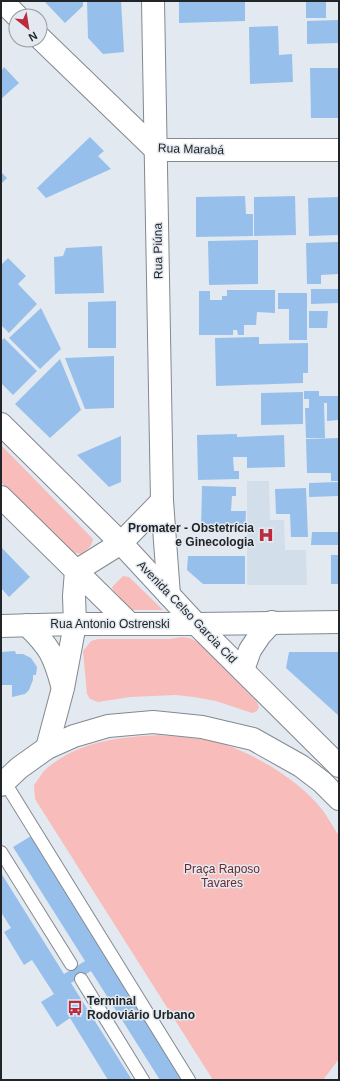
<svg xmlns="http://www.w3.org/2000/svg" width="340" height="1081" viewBox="0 0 340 1081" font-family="Arial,sans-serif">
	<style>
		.built { fill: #d2deea }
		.green { fill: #f8bcbb }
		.building { fill: #96c0eb }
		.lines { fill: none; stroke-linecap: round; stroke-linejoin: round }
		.service-casing { stroke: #83898f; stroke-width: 14 }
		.minor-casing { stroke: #83898f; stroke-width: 24 }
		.tertiary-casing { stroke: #83898f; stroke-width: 24 }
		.service { stroke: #fff; stroke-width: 12 }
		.minor { stroke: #fff; stroke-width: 22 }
		.tertiary { stroke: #fff; stroke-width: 22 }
		.labels { text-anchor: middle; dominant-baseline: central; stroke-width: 3; stroke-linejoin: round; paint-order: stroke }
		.street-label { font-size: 12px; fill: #222527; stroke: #e3e9f0 }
		.poi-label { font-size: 12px; font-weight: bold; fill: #222527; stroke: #e3e9f0; text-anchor: end }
		.park-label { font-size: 12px; fill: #71262c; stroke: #e3e9f0 }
	</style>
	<rect width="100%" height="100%" fill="#e3e9f0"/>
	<path class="built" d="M247 481H269L270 520H284L285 550H306L307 585H247Z"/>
	<g class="green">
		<path d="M1 445 93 539C92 547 87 549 81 554L71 552 1 482Z"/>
		<path d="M123 576 129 577 163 610H132L113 590 112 587Z"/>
		<path d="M182 637 190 638 199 643 257 702 259 707 257 711 252 713 216 701 194 697 176 695 130 697 98 702 90 699 87 694 83 651 91 641 98 639H170Z"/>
		<path d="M159 735C182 737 205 738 226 745 259 756 304 784 324 812 329 820 334 828 339 836V1059L323 1080H213L35 799 34 785C38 780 41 774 45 770 49 766 54 763 58 760 88 740 124 737 159 735Z"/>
	</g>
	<g class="building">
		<path d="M44 1H83V6L65 23Z"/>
		<path d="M87 1H121L124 52 103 54 88 38Z"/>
		<path d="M179 1H245V21L179 23Z"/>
		<rect x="306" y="1" width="20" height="17"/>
		<path d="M339 20V43L307 44V21Z"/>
		<path d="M278 26 279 55 292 54 293 82 250 84 249 27Z"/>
		<path d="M4 67 19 83 1 99V69L2 70Z"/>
		<path d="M310 68H339V118H311Z"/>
		<path d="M90 137 104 151 98 156 111 169 46 198 37 188Z"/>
		<path d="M1 172 7 178 1 184Z"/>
		<path d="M245 196 246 214H253V236L196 237V197Z"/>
		<path d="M295 196 296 235 254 236V197Z"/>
		<path d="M339 197V235L309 236 308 198Z"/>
		<path d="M258 240V284L209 285 208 241Z"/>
		<path d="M339 242V274L321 275V284H307L306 243Z"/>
		<path d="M102 246 104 293 55 294 54 257 63 256 66 248Z"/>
		<path d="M8 258 26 276 18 284 37 304 9 333 1 325V265Z"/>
		<path d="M311 289H339V303L311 304Z"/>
		<path d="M227 290H275V313L257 312 256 325H244V335H238L237 330H233V335H199V291H210V300H222V296H227Z"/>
		<path d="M278 293H307V340H289V309H278Z"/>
		<path d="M116 301V348H88V302Z"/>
		<path d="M41 308 61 349 40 369 9 338Z"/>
		<path d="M309 311H328L327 328H309Z"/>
		<path d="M259 337V344L308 343V373H303V383L216 386 215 338Z"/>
		<path d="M4 338 37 371 13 395 1 383V341Z"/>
		<path d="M114 356V408L85 409 65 358Z"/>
		<path d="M60 359 81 410 50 438 15 404Z"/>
		<path d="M304 391H319V396H339V420L327 421V403H324L325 438H306L305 408H309V399H304Z"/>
		<path d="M303 392V424L261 425V393Z"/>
		<path d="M237 434V437L284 435 285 467 247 468V457H233L234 471H239V479L198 480 197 435Z"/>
		<path d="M121 436V482L109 487 77 455Z"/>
		<path d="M339 438V481H331V473H307L306 439Z"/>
		<path d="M339 482V496L309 497V483Z"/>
		<path d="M202 486 236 487V496H232L231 511H246L245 532 201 531Z"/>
		<path d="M306 488 308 537H291L290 514H276L275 489Z"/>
		<path d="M312 532H339V545H311Z"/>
		<path d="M1 547 30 577 9 597 1 588Z"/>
		<rect x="331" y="555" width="8" height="29"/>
		<path d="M188 556H245V584H203L187 570Z"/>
		<path d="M15 651 16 654H23L31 658 37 667 36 675H33V680L29 690 25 694 12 697V685H1V652Z"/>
		<path d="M289 652H339V689L338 690 339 692V716L286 668Z"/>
		<path d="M31 836 184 1080H160L91 971 71 983 132 1080H108L70 1018 57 1027 41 1002 54 994 32 960 24 965 4 932 11 928 1 912V873L64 974 85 961 13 847Z"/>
	</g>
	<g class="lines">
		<defs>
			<g id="service">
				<path d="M4 781 189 1080"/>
				<path d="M1 852 71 964"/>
				<path d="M81 979 143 1080"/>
			</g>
			<g id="minor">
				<path d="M2 1 17 16"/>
				<path d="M153 1 162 501 169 595"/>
				<path d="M40 38 156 150H339"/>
				<path d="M121 543 162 501"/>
			</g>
			<g id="tertiary">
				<path d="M1 424 121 543 196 624 339 766"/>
				<path d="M1 497 129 623"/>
				<path d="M27 625C50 647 54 656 62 685"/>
				<path d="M1 626 75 624H196L339 622"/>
				<path d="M243 670 250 650 260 635 272 622"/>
				<path d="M47 748 63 688 75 624 74 596 76 571 121 543"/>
				<path d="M1 785 19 768 47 748 74 736 108 726 153 722 202 727 253 739 301 766 322 782 339 799"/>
			</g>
		</defs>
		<use href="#service" class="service-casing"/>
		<use href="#minor" class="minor-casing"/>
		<use href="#tertiary" class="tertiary-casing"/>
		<use href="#service" class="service"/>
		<use href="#minor" class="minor"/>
		<use href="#tertiary" class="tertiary"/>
	</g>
	<defs>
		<symbol id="hospital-bare" viewBox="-9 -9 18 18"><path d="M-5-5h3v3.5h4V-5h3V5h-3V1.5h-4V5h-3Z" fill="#bb2a3d" stroke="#e3e9f0" stroke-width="2.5" paint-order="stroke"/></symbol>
		<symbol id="bus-bare" viewBox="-9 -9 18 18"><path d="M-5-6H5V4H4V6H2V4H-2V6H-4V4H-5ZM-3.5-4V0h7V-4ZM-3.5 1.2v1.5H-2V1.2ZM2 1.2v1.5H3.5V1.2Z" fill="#bb2a3d" stroke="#e3e9f0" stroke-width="2.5" paint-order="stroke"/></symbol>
	</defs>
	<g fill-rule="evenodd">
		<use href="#hospital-bare" x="255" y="524" width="22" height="22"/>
		<use href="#bus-bare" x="64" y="997" width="22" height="22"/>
	</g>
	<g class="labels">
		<g class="street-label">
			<text transform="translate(191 149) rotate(2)">Rua Marabá</text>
			<text transform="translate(158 251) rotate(-91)">Rua Piúna</text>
			<text transform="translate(187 612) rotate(46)">Avenida Celso Garcia Cid</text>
			<text x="110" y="624">Rua Antonio Ostrenski</text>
		</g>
		<g class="poi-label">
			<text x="254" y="528">Promater - Obstetrícia<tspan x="254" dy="14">e Ginecologia</tspan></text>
			<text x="87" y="1001" text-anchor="start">Terminal<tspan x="87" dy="14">Rodoviário Urbano</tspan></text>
		</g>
		<g class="park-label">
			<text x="222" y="869">Praça Raposo<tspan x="222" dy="14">Tavares</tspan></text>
		</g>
	</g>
	<rect width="340" height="1081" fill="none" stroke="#222527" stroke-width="4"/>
	<g transform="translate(28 28) rotate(150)"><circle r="19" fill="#e3e9f0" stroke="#969ba0"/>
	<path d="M0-3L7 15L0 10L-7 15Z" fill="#bb2a3d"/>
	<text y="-6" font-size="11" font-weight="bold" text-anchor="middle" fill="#222527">N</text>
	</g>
</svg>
